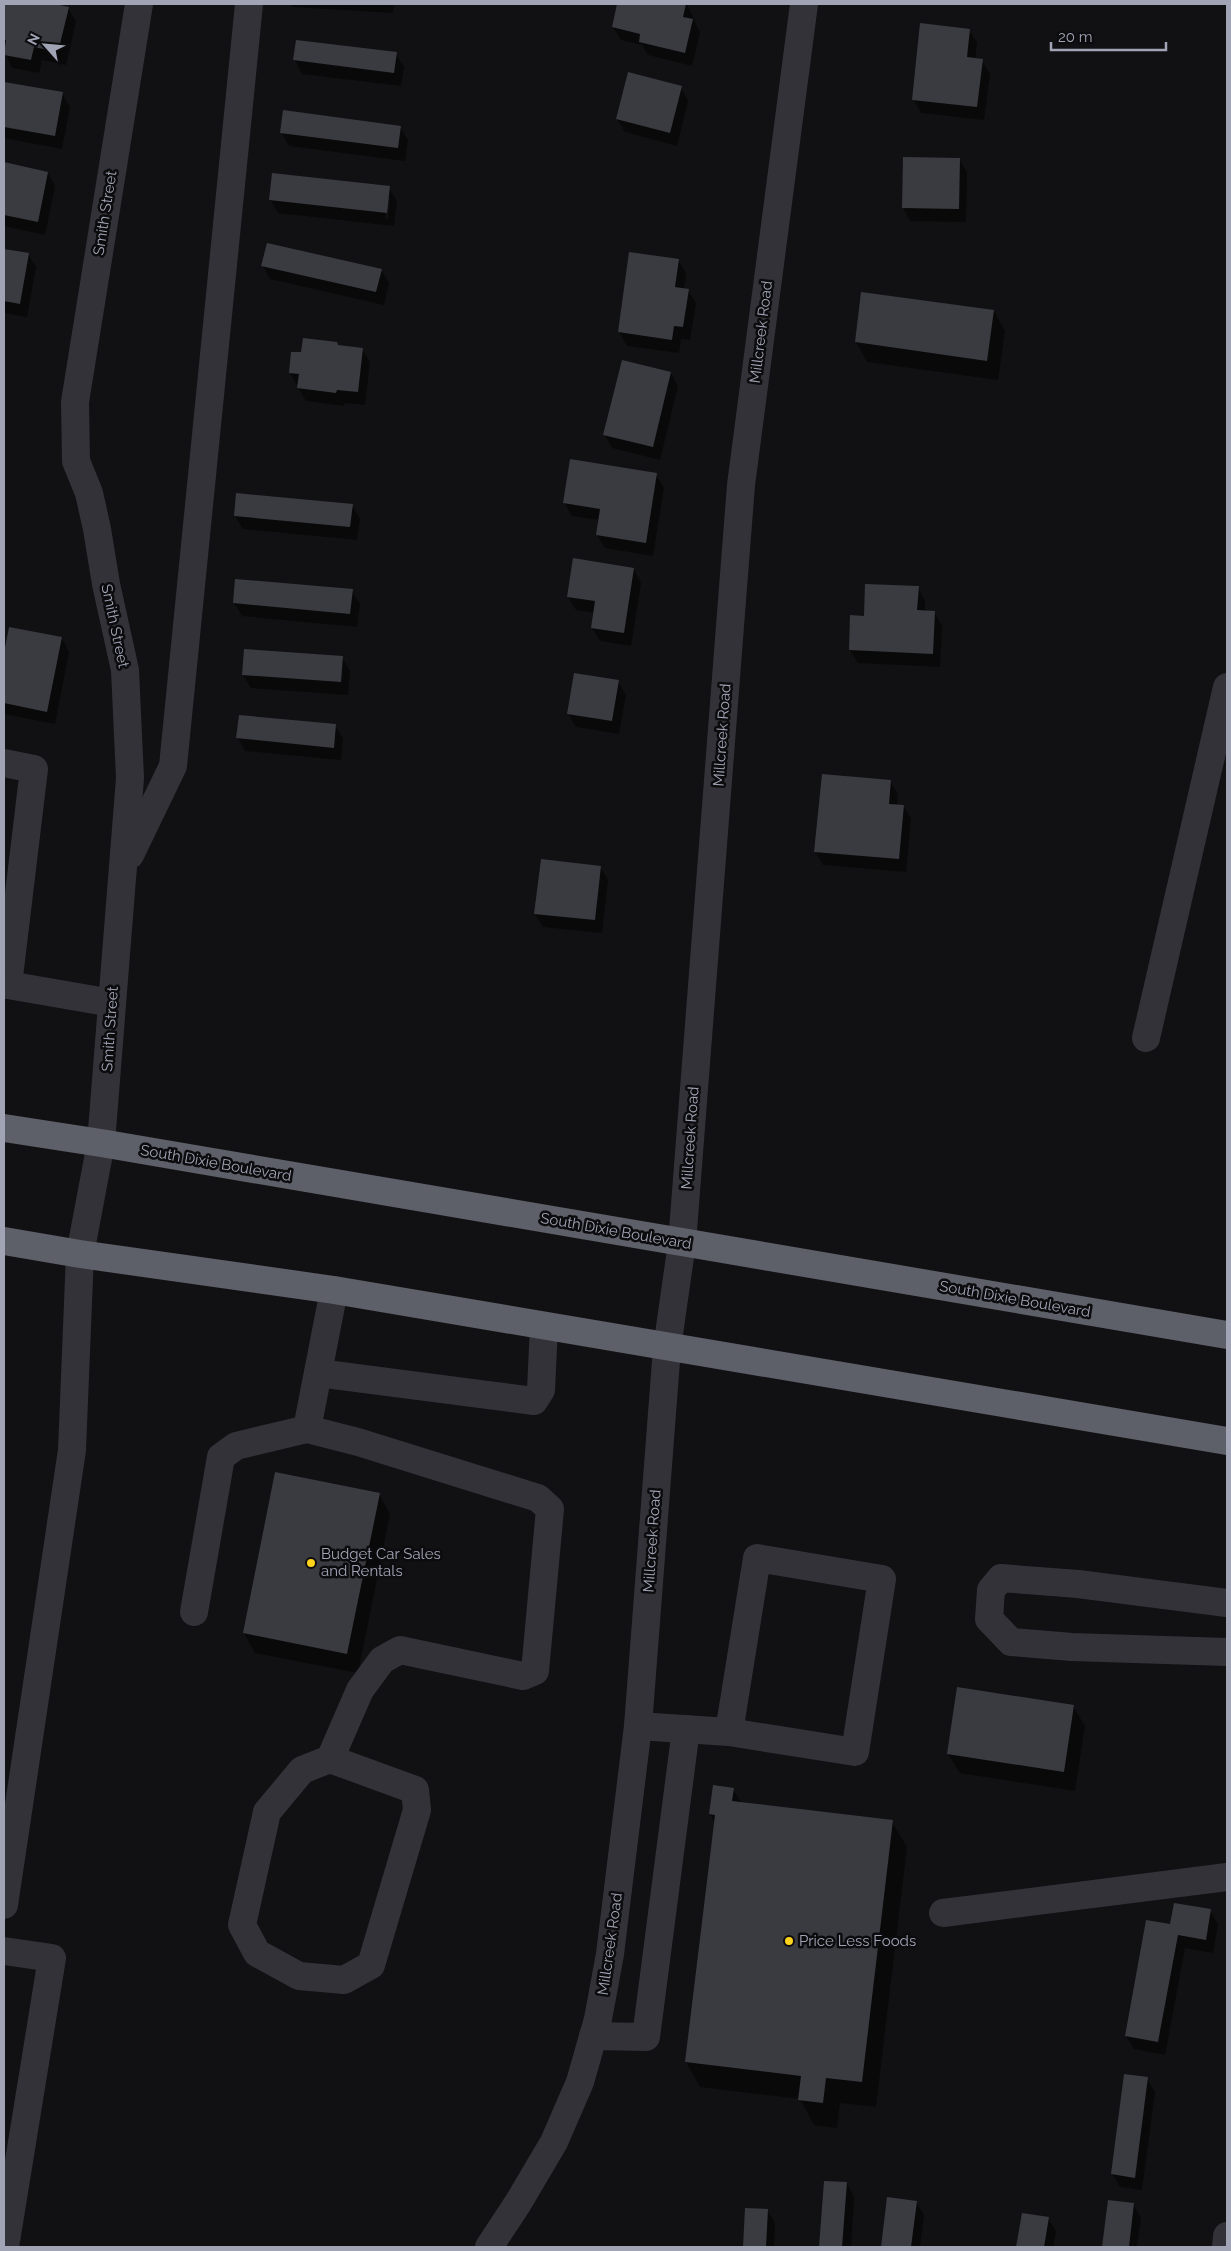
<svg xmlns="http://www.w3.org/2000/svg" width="1231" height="2251" viewBox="0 0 1231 2251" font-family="Raleway,sans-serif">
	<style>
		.shadow { fill: #0007; fill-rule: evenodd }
		.building { fill: #3a3b41 }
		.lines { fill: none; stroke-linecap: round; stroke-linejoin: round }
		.minor { stroke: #323238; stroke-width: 28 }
		.highway { stroke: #5d5f69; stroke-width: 28 }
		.poi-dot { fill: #ffd31c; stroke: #0c0c0e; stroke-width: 2 }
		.labels { text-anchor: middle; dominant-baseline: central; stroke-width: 5; stroke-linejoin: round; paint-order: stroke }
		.street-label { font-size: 15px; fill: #a1a4b5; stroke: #0c0c0e }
		.poi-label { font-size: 15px; fill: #a1a4b5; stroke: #0c0c0e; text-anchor: start }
	</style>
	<rect width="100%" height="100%" fill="#111113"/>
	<g class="shadow">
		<path d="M4 4H49L68 8 76 21 66 65 42 60 39 73 12 68 4 51Z"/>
		<path d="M291 4H394L393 13 293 7Z"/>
		<path d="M618 4H636L649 7V4H687L700 33 692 66 648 55 642 45 621 40 613 27Z"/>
		<path d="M969 30 977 43 975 60 982 61 990 74 984 120 921 113 914 100Z"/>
		<path d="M396 54 404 67 401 86 302 74 295 60Z"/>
		<path d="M4 83 62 94 70 107 62 149 4 138Z"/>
		<path d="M681 87 688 101 677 146 625 132 617 119Z"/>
		<path d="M400 127 408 140 405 161 289 146 281 132Z"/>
		<path d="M959 159 967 172 966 222 910 221 903 208Z"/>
		<path d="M4 163 48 173 55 186 45 235 4 226Z"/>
		<path d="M389 188 397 201 394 226 278 213 270 199ZM388 198H390L388 219H385Z"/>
		<path d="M4 250 28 254 36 267 27 317 4 313Z"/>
		<path d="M630 254 678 260 686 273 684 289 688 290 696 303 690 340 681 339 679 353 627 346 619 332Z"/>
		<path d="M263 266 381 270 389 283 384 305 270 279Z"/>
		<path d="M862 293 994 311 1005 331 998 380 867 362 856 342Z"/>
		<path d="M338 346 362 349 370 362 365 405 344 403V406L306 401 290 373 302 354Z"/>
		<path d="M671 373 678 386 660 460 612 448 605 435Z"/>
		<path d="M656 475 664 488 653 556 605 548 597 535 600 520 572 516 564 502Z"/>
		<path d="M352 505 360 519 357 540 243 529 235 516Z"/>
		<path d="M634 569 641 583 631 646 600 641 592 628 595 613 576 610 568 597Z"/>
		<path d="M918 587 925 601V612H934L942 626 940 667 858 663 850 650 865 617Z"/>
		<path d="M352 591 360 604 357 627 242 616 234 603Z"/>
		<path d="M10 628 62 638 69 652 55 724 4 714V659Z"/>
		<path d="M342 657 350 671 348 695 251 688 243 675Z"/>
		<path d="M618 682 626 695 619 734 576 727 568 713Z"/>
		<path d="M336 726 343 739 341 760 245 751 238 738Z"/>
		<path d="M890 781 898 794 897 806H904L911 819 906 872 823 865 815 851Z"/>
		<path d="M600 867 608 880 602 933 543 927 535 914Z"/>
		<path d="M379 1494 390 1514 358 1673 255 1653 244 1633Z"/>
		<path d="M1073 1706 1085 1726 1075 1791 960 1773 948 1754Z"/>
		<path d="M733 1789 742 1804 892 1822 907 1847 876 2107 840 2103 837 2128 814 2125 800 2099 700 2087 686 2062 715 1823 710 1814Z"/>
		<path d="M1210 1911 1218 1924 1213 1953 1185 1948 1165 2055 1134 2049 1126 2036 1171 1926Z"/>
		<path d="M1147 2079 1155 2092 1142 2190 1120 2187 1112 2174Z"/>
		<path d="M825 2182 847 2183 854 2197 851 2247H820Z"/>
		<path d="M888 2198 916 2202 924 2215 920 2247H882Z"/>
		<path d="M1109 2201 1133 2204 1141 2218 1137 2247H1103Z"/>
		<path d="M746 2209 767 2210 775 2223 774 2247H744Z"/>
		<path d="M1023 2214 1048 2218 1056 2231 1053 2247H1017Z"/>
	</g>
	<g class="building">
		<path d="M4 4H55L69 7 58 52 34 47 31 60 4 55 6 40H4Z"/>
		<path d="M617 4H686L683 17 693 19 685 53 639 42 640 34 612 27Z"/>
		<path d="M920 23 970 29 967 57 983 59 977 107 912 100Z"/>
		<path d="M296 40 397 52 394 73 293 60Z"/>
		<path d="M628 72 682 86 670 133 616 119Z"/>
		<path d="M4 82 63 92 55 136 4 127Z"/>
		<path d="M283 110 401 126 398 148 280 133Z"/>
		<path d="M903 157 960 158 959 209 902 208Z"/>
		<path d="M4 162 48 172 38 222 4 215Z"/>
		<path d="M272 173 390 186 387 213 269 200Z"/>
		<path d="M267 243 382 269 376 292 261 266Z"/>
		<path d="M4 249 29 253 20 304 4 301Z"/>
		<path d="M629 252 679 259 675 287 689 289 683 327 674 326 672 340 618 332Z"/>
		<path d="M861 292 994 310 987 361 855 342Z"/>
		<path d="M303 338 337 342 338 345 363 348 358 392 337 390 336 393 297 388 299 374 289 373 291 352H301Z"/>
		<path d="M622 360 671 372 653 447 603 435Z"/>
		<path d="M570 459 657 473 646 543 596 535 600 509 563 503Z"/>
		<path d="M236 493 353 504 350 527 234 516Z"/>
		<path d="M573 558 634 568 624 633 591 628 595 601 567 597Z"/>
		<path d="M235 579 353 589 350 614 233 603Z"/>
		<path d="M865 584 919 586 917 610 935 611 933 654 849 650 850 615 864 616Z"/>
		<path d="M9 627 62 637 47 712 4 703V653Z"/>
		<path d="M244 649 343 656 341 682 242 675Z"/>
		<path d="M574 673 619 680 612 721 567 714Z"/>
		<path d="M239 715 336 724 334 748 236 738Z"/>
		<path d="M822 774 891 780 889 804 904 805 899 859 814 852Z"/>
		<path d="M541 859 601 866 595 920 534 914Z"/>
		<path d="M275 1472 380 1493 347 1654 243 1633Z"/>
		<path d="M957 1687 1074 1705 1064 1772 947 1754Z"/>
		<path d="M713 1785 734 1788 732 1801 893 1820 862 2082 826 2078 823 2103 798 2100 801 2076 685 2062 715 1815 709 1814Z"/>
		<path d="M1174 1903 1211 1909 1206 1940 1178 1935 1158 2042 1125 2036 1146 1920 1170 1924Z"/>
		<path d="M1124 2074 1148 2077 1135 2178 1111 2174Z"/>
		<path d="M824 2181 847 2182 842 2247H819Z"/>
		<path d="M887 2197 917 2201 911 2247H881Z"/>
		<path d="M1108 2200 1134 2203 1129 2247H1102Z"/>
		<path d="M745 2208 768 2209 766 2247H743Z"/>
		<path d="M1022 2213 1049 2217 1044 2247H1016Z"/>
	</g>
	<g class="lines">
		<g class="minor">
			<path d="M4 763 34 769 8 985 4 984"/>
			<path d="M130 855 173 766 249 4"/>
			<path d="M8 985 112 1003"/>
			<path d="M1146 1038 1227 687"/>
			<path d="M318 1373 534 1401 541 1390 544 1326"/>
			<path d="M1227 1603 1078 1584 1001 1578 991 1590 989 1619 1011 1642 1072 1647 1227 1652"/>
			<path d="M194 1612 221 1457 236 1446 307 1429"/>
			<path d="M638 1726 729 1732 855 1752 882 1579 757 1558 729 1732"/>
			<path d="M330 1759 415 1790 417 1810 371 1965 344 1980 299 1976 257 1953 242 1925 267 1812 302 1770 330 1759 360 1690 382 1660 400 1650 523 1676 535 1671 550 1509 538 1498 358 1442 307 1429 334 1290"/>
			<path d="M4 1905 72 1450 80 1254 101 1143 130 778 125 670 106 584 97 529 89 493 76 461 75 402 139 4"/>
			<path d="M943 1913 1227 1877"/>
			<path d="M4 1951 52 1958 5 2247"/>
			<path d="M593 2036 646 2037 686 1729"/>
			<path d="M489 2247 518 2203 554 2142 580 2082 598 2019 610 1954 638 1726 667 1348 682 1243 741 485 804 4"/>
			<path d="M1226 2247 1227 2236"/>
		</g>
		<g class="highway">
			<path d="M4 1128 101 1143 1227 1335"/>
			<path d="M4 1241 80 1254 334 1290 1227 1441"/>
		</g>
	</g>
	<g class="poi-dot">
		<circle cx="311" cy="1563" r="5"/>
		<circle cx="789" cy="1941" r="5"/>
	</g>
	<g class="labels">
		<g class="street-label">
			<text transform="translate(105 213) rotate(-81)">Smith Street</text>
			<text transform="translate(761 332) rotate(-83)">Millcreek Road</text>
			<text transform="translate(115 626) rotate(78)">Smith Street</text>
			<text transform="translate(722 735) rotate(-86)">Millcreek Road</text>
			<text transform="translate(110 1029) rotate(-86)">Smith Street</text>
			<text transform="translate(690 1138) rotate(-86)">Millcreek Road</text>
			<text transform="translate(216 1163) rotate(10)">South Dixie Boulevard</text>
			<text transform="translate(616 1231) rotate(10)">South Dixie Boulevard</text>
			<text transform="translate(1015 1299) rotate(10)">South Dixie Boulevard</text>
			<text transform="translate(652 1541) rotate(-86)">Millcreek Road</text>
			<text transform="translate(610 1944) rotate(-82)">Millcreek Road</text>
		</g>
		<g class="poi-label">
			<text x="321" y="1554">Budget Car Sales<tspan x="321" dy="17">and Rentals</tspan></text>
			<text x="799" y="1941">Price Less Foods</text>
		</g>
	</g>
	<rect width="1231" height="2251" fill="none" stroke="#a1a4b5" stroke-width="10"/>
	<g transform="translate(45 45) rotate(297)" stroke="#0c0c0e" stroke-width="4" paint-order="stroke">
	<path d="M0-4L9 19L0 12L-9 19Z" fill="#a1a4b5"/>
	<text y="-8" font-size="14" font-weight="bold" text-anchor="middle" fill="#a1a4b5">N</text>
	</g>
	<path d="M1051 42v8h115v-8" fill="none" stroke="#a1a4b5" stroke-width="2.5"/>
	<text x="1058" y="42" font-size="15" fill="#a1a4b5" stroke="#0c0c0e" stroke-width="4" paint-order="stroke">20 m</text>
</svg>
